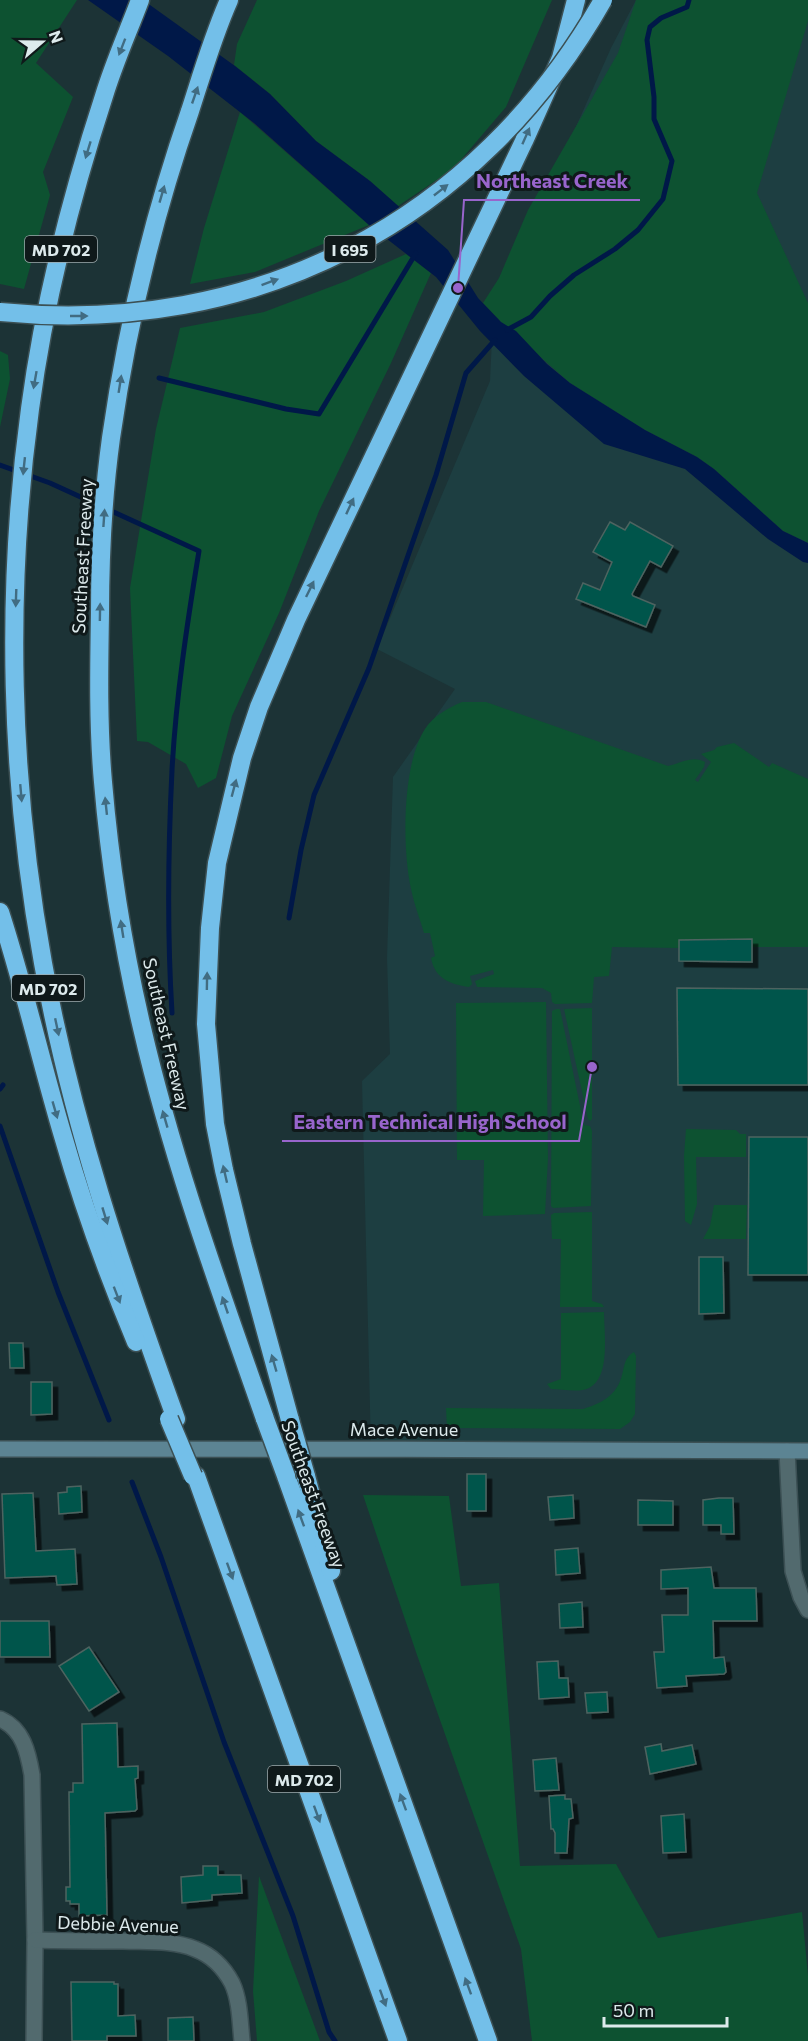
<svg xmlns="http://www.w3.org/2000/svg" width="808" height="2041" viewBox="0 0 808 2041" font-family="Commissioner,sans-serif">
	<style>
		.built { fill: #1d3e41 }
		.green { fill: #0d5231 }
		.water { fill: #001848 }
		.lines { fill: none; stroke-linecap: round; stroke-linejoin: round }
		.stream { stroke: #001848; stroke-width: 5 }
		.building { fill: #00544b; stroke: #4d6460; stroke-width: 1.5; filter: url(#shadow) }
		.street-casing { stroke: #3c5054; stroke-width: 18 }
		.secondary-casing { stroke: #3c5054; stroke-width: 18 }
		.highway-casing { stroke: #3c5054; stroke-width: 21 }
		.street { stroke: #526a6e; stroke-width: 15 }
		.secondary { stroke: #5c8493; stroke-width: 15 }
		.highway { stroke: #73bfe9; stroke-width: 18 }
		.highway-bridge-casing { stroke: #3c5054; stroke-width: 21; stroke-linecap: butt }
		.highway-bridge { stroke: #73bfe9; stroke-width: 18 }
		.oneway { fill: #416c82 }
		.labels { text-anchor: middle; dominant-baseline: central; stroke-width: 6; stroke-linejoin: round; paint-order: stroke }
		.shield { fill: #0f191a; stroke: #9fabad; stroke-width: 1.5 }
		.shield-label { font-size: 16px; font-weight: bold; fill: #ddeaec }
		.street-label { font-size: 18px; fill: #ddeaec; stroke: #0f191a }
		.leader { fill: none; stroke: #9865cc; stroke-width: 2 }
		.callout-dot { fill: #9865cc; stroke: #0f191a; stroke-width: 2 }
		.callout-label { font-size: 20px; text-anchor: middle; font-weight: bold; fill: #9865cc; stroke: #0f191a; stroke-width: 6; stroke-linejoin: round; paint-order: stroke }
	</style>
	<defs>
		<filter id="shadow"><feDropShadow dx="5.5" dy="5.5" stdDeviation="0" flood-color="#0009"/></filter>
	</defs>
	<rect width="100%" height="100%" fill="#1c3336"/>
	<path class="built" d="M636 0H808V1451L371 1449 362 1081 390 1054 387 958 393 777 455 689 377 649 490 381 492 338 575 129 611 48Z"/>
	<g class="green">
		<path d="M0 0H77L36 63 73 97 43 172 50 195 24 289 0 284Z"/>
		<path d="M257 0H552L506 107 453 169 398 206 370 181 316 141 270 94 234 65 237 44Z"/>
		<path d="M636 0H808V21L757 193 808 303V543L783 531 714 469 697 457 645 430 570 383 501 322 483 303 499 278 528 210 618 53Z"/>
		<path d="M240 112 369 225 255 272 190 284 204 228Z"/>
		<path d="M406 254 431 273 391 363 319 511 279 613 232 716 216 778 198 788 186 764 148 742 137 741 130 588 156 429 180 328 264 312 346 281Z"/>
		<path d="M0 351 8 355 10 379 0 427Z"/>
		<path d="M462 702H486L668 766C681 763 693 755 705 762L704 767 695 780 698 782 711 762 701 754 714 750 717 747 734 743 769 767 772 763 808 779V947H752L751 939 679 940V948L612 947 609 976 594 977 592 1003 555 1004 552 1002 551 993 542 988 477 987 475 981 494 974 493 970 470 976 472 984 469 987C450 984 435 979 431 958L435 956 430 933H424C420 919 414 904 411 889 402 848 402 764 425 729 433 716 448 708 462 702Z"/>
		<path d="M546 1002 548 1158 545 1214 483 1216 484 1160H457L456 1003Z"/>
		<path d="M592 1008V1119L590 1121 588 1119 564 1009Z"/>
		<path d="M556 1009H560L584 1125 590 1126 592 1131 591 1206 553 1208 551 1206 552 1011Z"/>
		<path d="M686 1129 736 1130 740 1134H746V1157H696L697 1204 691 1225 685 1221 684 1156Z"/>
		<path d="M714 1205H747L746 1239H703L710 1226Z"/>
		<path d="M592 1212V1301L602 1304 604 1307H560L561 1239H552L551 1215 554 1213Z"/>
		<path d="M604 1312C604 1333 611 1377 589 1388 579 1393 562 1389 551 1389L547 1384 561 1379V1313Z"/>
		<path d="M634 1352 636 1356 635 1414 630 1422 620 1429 447 1428 446 1408 583 1409C599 1404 614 1397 620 1381 625 1370 622 1359 634 1352Z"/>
		<path d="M363 1495 449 1496 461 1586 499 1583 520 1866 616 1864 658 1938 802 1912 808 1976V2041H532L521 1949 417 1655Z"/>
		<path d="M259 1876 320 2041H257L253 1991Z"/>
	</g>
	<path class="water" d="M88 0H143L235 66 270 94 316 141 370 181 448 250 478 298 501 322 516 331 547 364 570 383 645 430 697 457 714 469 783 531 808 543V563L803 562 768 539 685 469 604 444 524 376 480 331 436 277 369 225 254 123 168 56Z"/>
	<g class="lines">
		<g class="stream">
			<path d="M507 330 531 317 550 296 574 275 615 249 638 230 663 199 672 161 654 119V97L647 40 650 27 661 18 687 7 689 0"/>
			<path d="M159 378 286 409 319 414 416 253"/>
			<path d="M0 465 50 483 199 551C187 624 176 697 172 770 168 851 167 932 172 1013"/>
			<path d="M289 918 301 850 314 795 369 668 436 475 466 373 495 340"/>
			<path d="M0 1089 3 1085"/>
			<path d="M0 1126 58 1292 109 1420"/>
			<path d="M132 1482 161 1557 224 1742 293 1916 329 2032 335 2041"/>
		</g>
	</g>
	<g class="building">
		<path d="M610 522 625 530 630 522 673 546 661 567 650 561 632 594 633 596 655 605 646 627 576 599 583 583 600 590 612 562 593 552Z"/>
		<path d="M752 939V962L679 961V940Z"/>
		<path d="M677 988 808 989V1085H678Z"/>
		<path d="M749 1137H808V1275H748Z"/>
		<path d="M699 1257H723L724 1313 699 1314Z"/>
		<path d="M9 1343H23L24 1368H10Z"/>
		<path d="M31 1382H52V1414L31 1415Z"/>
		<rect x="467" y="1474" width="19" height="37"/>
		<path d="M81 1486 82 1512 59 1514 58 1493 67 1492V1487Z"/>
		<path d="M33 1493 36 1551 75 1549 77 1584 57 1585 56 1576 5 1578 2 1494Z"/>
		<path d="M573 1495 574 1518 550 1520 548 1497Z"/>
		<path d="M719 1498H733L734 1534H721V1525H703V1500Z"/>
		<path d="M638 1500 673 1501V1525H638Z"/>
		<path d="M578 1548 580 1573 556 1575 555 1550Z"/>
		<path d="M711 1567 714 1588H756L757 1621H713L714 1658 724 1657 726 1672 724 1674 686 1676 687 1686 657 1688 654 1652H664L662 1615H688V1588L661 1589V1570Z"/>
		<path d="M582 1602 583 1627 560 1628 559 1604Z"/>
		<path d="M0 1621H49L50 1657H0Z"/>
		<path d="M89 1647 119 1692 89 1711 59 1666Z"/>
		<path d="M558 1661 559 1678H568L569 1697 539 1699 537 1662Z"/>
		<path d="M607 1692 608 1712 587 1713 585 1693Z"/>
		<path d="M117 1723 118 1767 138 1766V1778L135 1779 137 1809 135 1811 105 1813 107 1915 79 1916V1904H70V1901H66V1887H70L69 1792H73V1783H83L82 1724Z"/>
		<path d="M661 1744 662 1751 692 1745 696 1764 650 1774 645 1747Z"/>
		<path d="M556 1758 559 1790 535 1791 533 1760Z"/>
		<path d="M565 1795V1799H571L573 1818 569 1819 567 1853H555V1833L553 1829H551L549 1796Z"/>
		<path d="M684 1814 686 1852 663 1853 661 1816Z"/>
		<path d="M203 1866H218V1875H241L242 1893 212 1895V1900L182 1903 181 1877 203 1875Z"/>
		<path d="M71 1982H114V1984H118V2016L135 2015 136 2036H107V2041H72Z"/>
		<path d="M193 2017 194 2041H168V2018Z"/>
	</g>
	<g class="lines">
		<defs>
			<g id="street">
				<path d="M787 1451 793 1571 801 1597 808 1610"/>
				<path d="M0 1719C23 1729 28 1752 32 1775L35 1940 34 2041"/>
				<path d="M35 1940C64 1941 94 1941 123 1941 147 1942 173 1940 195 1949 211 1955 224 1968 232 1983 240 2000 240 2022 242 2041"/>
			</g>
			<path id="secondary" d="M0 1449C269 1449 539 1449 808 1451"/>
			<g id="highway">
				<path d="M140 0C128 32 114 63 104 96 71 197 44 303 30 409 5 592 10 781 43 963 71 1120 122 1270 176 1419"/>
				<path d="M229 0C213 36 202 74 190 111 153 217 127 326 111 438 103 496 100 555 100 613 99 670 98 726 103 782 110 865 123 947 142 1028 173 1162 220 1290 265 1419"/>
				<path d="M0 912C24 986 41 1062 63 1136 83 1206 108 1275 136 1342"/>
				<path d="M290 1420 242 1244 224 1170 215 1124 206 1024 210 928 217 863 242 758 259 707 296 620 524 141 561 58 576 0"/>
				<path d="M196 1476 398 2041"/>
				<path d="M286 1476 488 2041"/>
				<path d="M306 1476 331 1571"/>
			</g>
		</defs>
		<use href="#street" class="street-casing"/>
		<use href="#secondary" class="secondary-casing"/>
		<use href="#highway" class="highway-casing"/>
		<use href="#street" class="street"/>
		<use href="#secondary" class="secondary"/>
		<use href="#highway" class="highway"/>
		<defs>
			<g id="highway-bridge">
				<path d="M0 312C254 337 477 222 603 0"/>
				<path d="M169 1419 193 1476"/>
				<path d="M265 1419 286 1476"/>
				<path d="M290 1420 306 1476"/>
			</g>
		</defs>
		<use href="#highway-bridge" class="highway-bridge-casing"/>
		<use href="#highway-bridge" class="highway-bridge"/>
	</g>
	<defs><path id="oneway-solid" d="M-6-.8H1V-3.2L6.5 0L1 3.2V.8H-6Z" transform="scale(1.5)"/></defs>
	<g class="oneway">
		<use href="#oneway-solid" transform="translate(122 47) rotate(111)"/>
		<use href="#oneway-solid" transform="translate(195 95) rotate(-71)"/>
		<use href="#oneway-solid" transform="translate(526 136) rotate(-66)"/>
		<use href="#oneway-solid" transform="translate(88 150) rotate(107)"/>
		<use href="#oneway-solid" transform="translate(441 190) rotate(-38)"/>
		<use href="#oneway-solid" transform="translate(162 194) rotate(-74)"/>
		<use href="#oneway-solid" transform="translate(270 282) rotate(-20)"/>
		<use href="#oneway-solid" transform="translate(79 316)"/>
		<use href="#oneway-solid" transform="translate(35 380) rotate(100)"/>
		<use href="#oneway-solid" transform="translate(120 384) rotate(-81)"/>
		<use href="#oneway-solid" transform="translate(24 466) rotate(96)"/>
		<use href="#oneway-solid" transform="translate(350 506) rotate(-65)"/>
		<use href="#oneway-solid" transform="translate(104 518) rotate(-86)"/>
		<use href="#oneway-solid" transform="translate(310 589) rotate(-64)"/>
		<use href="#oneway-solid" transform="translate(16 598) rotate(92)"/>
		<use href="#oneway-solid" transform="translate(100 612) rotate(-89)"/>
		<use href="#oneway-solid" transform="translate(234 788) rotate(-75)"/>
		<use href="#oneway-solid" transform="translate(21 793) rotate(85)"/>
		<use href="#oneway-solid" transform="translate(106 806) rotate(-96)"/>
		<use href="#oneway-solid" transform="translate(122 929) rotate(-99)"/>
		<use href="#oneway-solid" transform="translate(207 981) rotate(-89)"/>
		<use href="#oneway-solid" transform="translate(57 1027) rotate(78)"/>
		<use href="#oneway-solid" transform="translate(55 1110) rotate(74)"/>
		<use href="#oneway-solid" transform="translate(165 1119) rotate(-106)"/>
		<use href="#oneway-solid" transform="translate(225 1174) rotate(-103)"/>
		<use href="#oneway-solid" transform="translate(105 1216) rotate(73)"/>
		<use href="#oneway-solid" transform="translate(117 1295) rotate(69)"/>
		<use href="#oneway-solid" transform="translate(225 1305) rotate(-109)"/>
		<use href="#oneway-solid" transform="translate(274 1363) rotate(-106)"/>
		<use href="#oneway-solid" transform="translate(301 1518) rotate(-110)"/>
		<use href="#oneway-solid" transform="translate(230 1571) rotate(70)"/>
		<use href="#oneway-solid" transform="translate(403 1802) rotate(-110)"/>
		<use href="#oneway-solid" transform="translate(317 1814) rotate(70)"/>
		<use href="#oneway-solid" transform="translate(468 1986) rotate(-110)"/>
		<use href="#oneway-solid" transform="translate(383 1998) rotate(70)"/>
	</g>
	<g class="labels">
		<g class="shield">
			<rect x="25" y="236" width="72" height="26" rx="4.5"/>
			<rect x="324.5" y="236" width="51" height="26" rx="4.5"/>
			<rect x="12" y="975" width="72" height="26" rx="4.5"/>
			<rect x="268" y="1766" width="72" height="26" rx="4.5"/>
		</g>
		<g class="shield-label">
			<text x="61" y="249">MD 702</text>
			<text x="350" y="249">I 695</text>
			<text x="48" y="988">MD 702</text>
			<text x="304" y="1779">MD 702</text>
		</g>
		<g class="street-label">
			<text transform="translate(82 556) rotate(-87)">Southeast Freeway</text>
			<text transform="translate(167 1034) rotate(77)">Southeast Freeway</text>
			<text x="404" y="1429">Mace Avenue</text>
			<text transform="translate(314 1494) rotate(70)">Southeast Freeway</text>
			<text transform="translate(118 1924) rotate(2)">Debbie Avenue</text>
		</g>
	</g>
	<path class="leader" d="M458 288L464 200H640M592 1067L579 1141H282"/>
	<g class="callout-dot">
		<circle cx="458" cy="288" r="6"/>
		<circle cx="592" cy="1067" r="6"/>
	</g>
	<g class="callout-label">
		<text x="552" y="188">Northeast Creek</text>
		<text x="430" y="1129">Eastern Technical High School</text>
	</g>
	<g transform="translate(42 42) rotate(70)" stroke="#0f191a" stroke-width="4.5" paint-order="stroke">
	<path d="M0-4.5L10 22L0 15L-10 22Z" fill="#ddeaec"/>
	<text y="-9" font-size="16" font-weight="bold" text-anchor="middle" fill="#ddeaec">N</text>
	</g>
	<path d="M604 2017v9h123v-9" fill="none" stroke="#ddeaec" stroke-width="3"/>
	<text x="613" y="2017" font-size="18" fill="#ddeaec" stroke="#0f191a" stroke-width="4.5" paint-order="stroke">50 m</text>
</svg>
